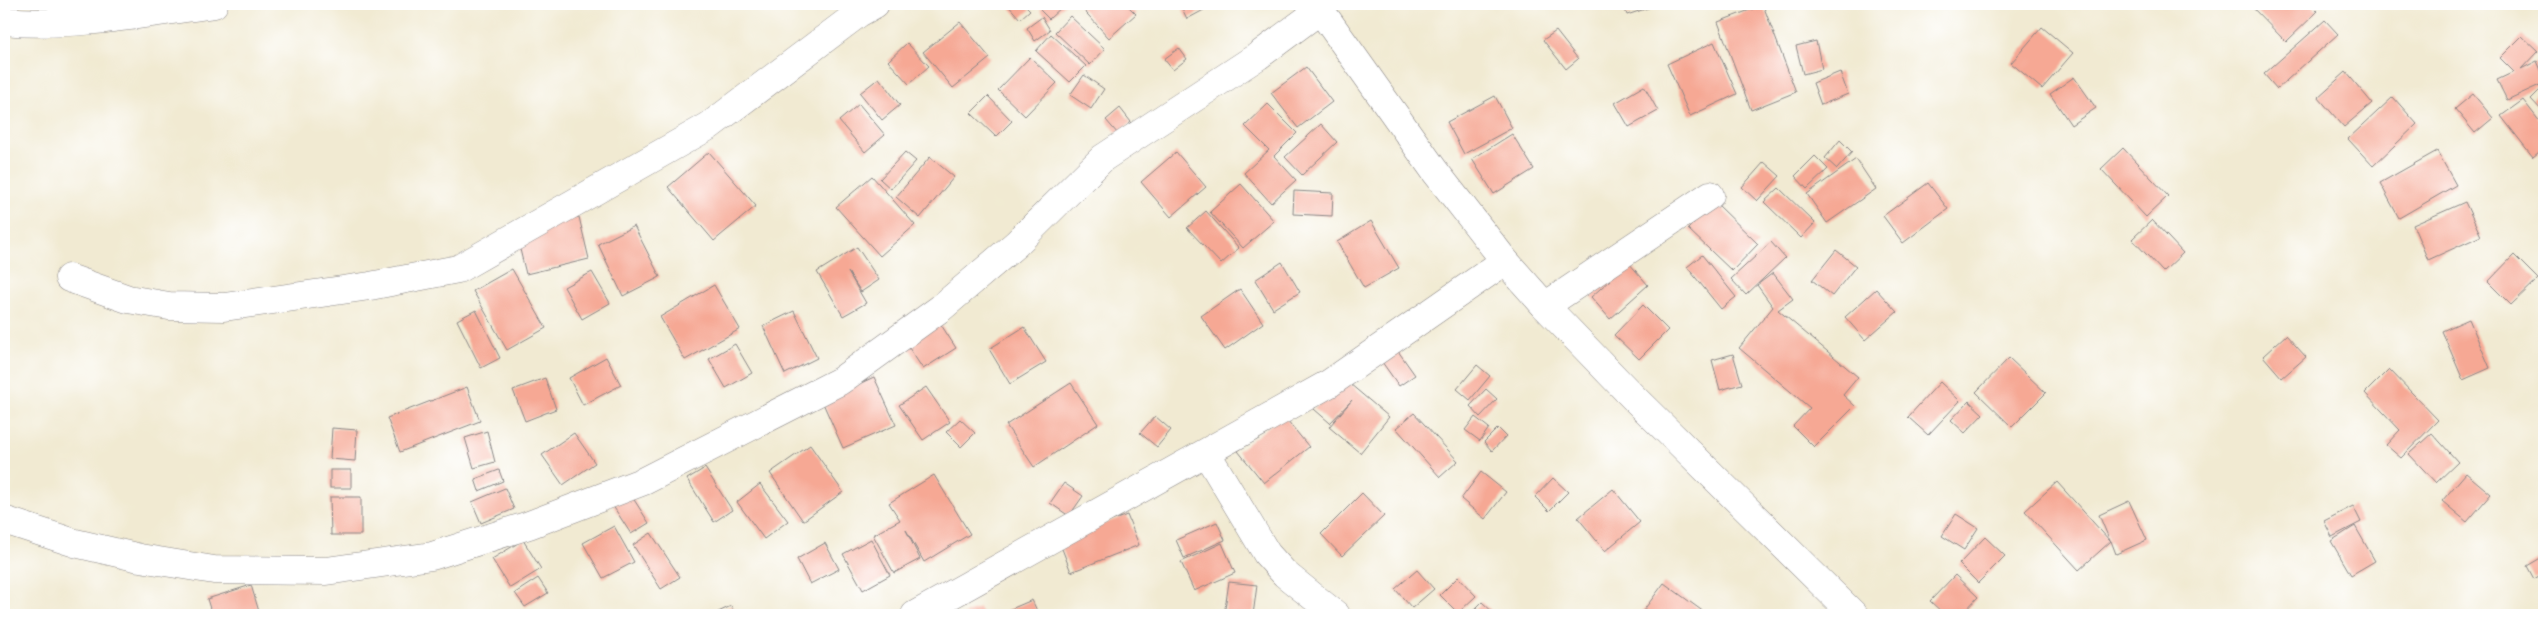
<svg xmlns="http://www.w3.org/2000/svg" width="2548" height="619" viewBox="0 0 2548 619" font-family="Mynerve,sans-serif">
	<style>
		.building { fill: #f6a894 }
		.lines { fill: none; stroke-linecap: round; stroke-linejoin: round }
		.minor-casing { stroke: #8a8686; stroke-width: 29 }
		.minor { stroke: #fff; stroke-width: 28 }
	</style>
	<rect width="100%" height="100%" fill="#fff"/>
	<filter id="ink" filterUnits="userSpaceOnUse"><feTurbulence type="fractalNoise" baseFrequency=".02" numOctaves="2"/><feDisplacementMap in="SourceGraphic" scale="10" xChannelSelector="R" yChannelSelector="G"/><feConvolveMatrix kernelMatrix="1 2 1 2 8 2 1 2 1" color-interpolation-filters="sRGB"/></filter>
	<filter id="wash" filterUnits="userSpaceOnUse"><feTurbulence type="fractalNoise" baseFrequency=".0096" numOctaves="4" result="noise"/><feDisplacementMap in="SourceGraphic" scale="20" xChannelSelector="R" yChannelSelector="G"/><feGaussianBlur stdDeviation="1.12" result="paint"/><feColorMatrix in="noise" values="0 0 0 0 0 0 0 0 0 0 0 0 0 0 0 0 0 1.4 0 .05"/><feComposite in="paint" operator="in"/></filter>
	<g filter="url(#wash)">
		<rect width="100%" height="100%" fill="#f1ead2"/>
		<g id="blocks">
			<g class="building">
				<path d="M1007 4H1024L1030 10 1020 19Z"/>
				<path d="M1046 4H1065L1049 19 1040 10Z"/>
				<path d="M1078 4H1126L1136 14 1109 38Z"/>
				<path d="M1180 4H1210L1211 6 1187 19Z"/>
				<path d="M1623 4H1650L1651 7 1627 15Z"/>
				<path d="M2249 4H2311L2318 11 2286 42Z"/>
				<path d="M1763 5 1796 92 1751 110 1718 22Z"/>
				<path d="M1070 16 1105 49 1090 65 1055 32Z"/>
				<path d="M1042 17 1050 30 1035 41 1027 28Z"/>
				<path d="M2325 20 2338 34 2277 89 2264 74Z"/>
				<path d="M960 22 990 58 953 88 923 52Z"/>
				<path d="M2042 27 2073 53 2042 89 2011 63Z"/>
				<path d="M1556 31 1578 59 1566 69 1543 40Z"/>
				<path d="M1051 34 1086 66 1070 82 1036 51Z"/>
				<path d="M2522 36 2538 51 2521 69 2537 61 2544 77V83L2507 100 2497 80 2514 72 2500 58Z"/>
				<path d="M1816 41 1822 69 1803 74 1796 46Z"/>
				<path d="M1714 42 1737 94 1690 116 1667 64Z"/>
				<path d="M907 43 929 66 909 84 888 61Z"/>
				<path d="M1179 48 1187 59 1173 70 1164 59Z"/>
				<path d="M1030 57 1057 83 1025 116 998 90Z"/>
				<path d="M1306 67 1332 102 1298 128 1271 93Z"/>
				<path d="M1840 72 1848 94 1821 105 1813 83Z"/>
				<path d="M2346 72 2372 103 2344 127 2318 97Z"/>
				<path d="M1084 75 1104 89 1091 109 1070 95Z"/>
				<path d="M2074 77 2096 108 2071 125 2050 94Z"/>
				<path d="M879 78 900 105 882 120 860 93Z"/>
				<path d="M1644 86 1658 111 1629 127 1615 103Z"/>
				<path d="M2544 86V113L2531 99Z"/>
				<path d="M2473 94 2493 118 2475 133 2455 109Z"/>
				<path d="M988 96 1012 121 996 137 971 113Z"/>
				<path d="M1495 96 1512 128 1464 154 1447 122Z"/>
				<path d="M2393 97 2417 124 2373 166 2348 139Z"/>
				<path d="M2523 100 2544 127V148L2533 157 2501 116Z"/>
				<path d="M859 104 885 135 865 152 839 121Z"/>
				<path d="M1268 104 1297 133 1274 156 1296 180 1271 203 1244 173 1269 150 1245 126Z"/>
				<path d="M1120 108 1131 122 1118 134 1106 120Z"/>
				<path d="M1321 124 1337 142 1302 175 1285 157Z"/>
				<path d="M1512 134 1534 169 1494 194 1472 159Z"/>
				<path d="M1840 140 1852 152 1837 169 1825 158Z"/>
				<path d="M2123 148 2168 196 2146 217 2101 169Z"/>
				<path d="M2437 151 2456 185 2399 218 2380 183Z"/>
				<path d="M709 152 756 206 714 241 668 187Z"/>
				<path d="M905 152 916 161 891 189 880 179Z"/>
				<path d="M1176 152 1206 187 1171 217 1141 182Z"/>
				<path d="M1815 156 1828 169 1807 189 1795 176Z"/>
				<path d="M930 157 954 177 920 218 896 197Z"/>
				<path d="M1856 159 1876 189 1827 223 1807 194Z"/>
				<path d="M1764 162 1780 176 1757 201 1742 187Z"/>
				<path d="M872 176 915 225 880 256 836 207Z"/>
				<path d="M1928 183 1948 209 1903 243 1883 216Z"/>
				<path d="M1241 184 1274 221 1243 248 1210 212Z"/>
				<path d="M1779 188 1815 223 1801 238 1764 202Z"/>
				<path d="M1294 191 1333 193 1332 216 1293 214Z"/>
				<path d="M1714 201 1758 244 1732 271 1688 229Z"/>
				<path d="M2465 202 2481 236 2428 260 2413 225Z"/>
				<path d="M1206 211 1239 248 1221 264 1187 228Z"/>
				<path d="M579 217 589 259 526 274 516 233Z"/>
				<path d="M2152 220 2183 253 2163 272 2132 239Z"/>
				<path d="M1371 221 1399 268 1364 288 1337 242Z"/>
				<path d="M634 226 660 277 623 296 598 244Z"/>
				<path d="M1771 242 1785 258 1746 295 1731 279Z"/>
				<path d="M857 247 879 280 861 292 848 272 866 303 843 316 817 272Z"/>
				<path d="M1836 250 1856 266 1832 296 1812 280Z"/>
				<path d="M1702 255 1736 297 1721 309 1687 267Z"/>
				<path d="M2514 255 2538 279 2511 305 2488 282Z"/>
				<path d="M1282 262 1300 292 1273 309 1255 280Z"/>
				<path d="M1629 263 1648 285 1610 319 1591 297Z"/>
				<path d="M512 269 546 328 507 350 473 291Z"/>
				<path d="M592 272 610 303 582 319 564 287Z"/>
				<path d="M1773 273 1793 299 1778 310 1858 377 1843 395 1855 406 1814 447 1793 426 1810 408 1739 348 1773 307 1757 285Z"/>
				<path d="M714 285 740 329 685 360 660 317Z"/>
				<path d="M1240 289 1263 323 1225 350 1201 316Z"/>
				<path d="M1876 289 1897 312 1865 340 1845 317Z"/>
				<path d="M1643 305 1668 330 1639 359 1614 335Z"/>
				<path d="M476 310 500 358 481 368 457 320Z"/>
				<path d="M794 311 817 358 785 374 763 326Z"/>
				<path d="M2469 319 2490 368 2463 380 2442 331Z"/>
				<path d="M938 320 956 348 923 369 905 342Z"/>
				<path d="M1024 327 1046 362 1010 384 989 349Z"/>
				<path d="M2286 335 2306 357 2282 378 2263 356Z"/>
				<path d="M735 344 752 373 726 388 709 359Z"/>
				<path d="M1398 351 1415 375 1399 386 1382 362Z"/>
				<path d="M1733 354 1742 384 1720 390 1712 360Z"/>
				<path d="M606 357 621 385 583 405 569 378Z"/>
				<path d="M2009 358 2046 393 2012 427 1976 392Z"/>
				<path d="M1477 365 1490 376 1470 400 1457 389Z"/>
				<path d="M2389 369 2438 420 2401 458 2386 445 2400 430 2365 393Z"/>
				<path d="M874 377 896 425 843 448 822 401Z"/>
				<path d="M545 378 556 409 525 421 513 390Z"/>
				<path d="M1343 378 1389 417 1360 453 1329 427 1352 400 1330 423 1314 409Z"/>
				<path d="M1940 382 1960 401 1928 435 1908 417Z"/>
				<path d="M1071 383 1098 424 1034 467 1006 425Z"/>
				<path d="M467 387 480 421 400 452 387 418Z"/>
				<path d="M926 387 950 422 923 440 899 405Z"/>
				<path d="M1486 389 1497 399 1480 417 1470 406Z"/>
				<path d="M1969 401 1983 414 1965 433 1951 420Z"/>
				<path d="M1414 413 1458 461 1440 477 1396 428Z"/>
				<path d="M1283 415 1309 447 1264 483 1238 451Z"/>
				<path d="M1155 416 1171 430 1157 447 1140 433Z"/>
				<path d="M1475 417 1489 428 1480 441 1465 430Z"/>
				<path d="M960 419 975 433 961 447 946 432Z"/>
				<path d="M332 428 357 430 355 461 330 459Z"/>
				<path d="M1498 428 1506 436 1492 451 1484 442Z"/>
				<path d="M487 431 495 462 474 468 465 438Z"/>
				<path d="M574 433 595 463 563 485 542 455Z"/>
				<path d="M2432 433 2458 462 2436 483 2409 454Z"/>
				<path d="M810 445 843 492 803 521 770 473Z"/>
				<path d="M705 468 732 510 714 522 687 479Z"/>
				<rect x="330" y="470" width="21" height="18"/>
				<path d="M499 470 503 481 479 491 475 479Z"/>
				<path d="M1481 472 1506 492 1485 519 1461 499Z"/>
				<path d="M2466 473 2491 494 2467 522 2442 501Z"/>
				<path d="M934 475 970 534 924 562 906 530 920 559 894 573 873 535 900 520 889 503Z"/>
				<path d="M1553 478 1568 492 1549 511 1535 497Z"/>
				<path d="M2057 482 2110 541 2099 515 2129 501 2147 540 2116 554 2111 541 2079 570 2025 511Z"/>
				<path d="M1064 483 1083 496 1069 516 1050 503Z"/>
				<path d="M760 484 788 521 764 539 737 502Z"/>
				<path d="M505 488 514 509 481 523 472 502Z"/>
				<path d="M1613 489 1640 522 1605 551 1578 518Z"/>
				<path d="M1362 493 1384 516 1342 556 1321 534Z"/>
				<path d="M631 495 649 523 631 534 613 506Z"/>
				<path d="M330 497H361V535H331Z"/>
				<path d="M2353 506 2361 522 2332 537 2324 521Z"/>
				<path d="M1956 514 1978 528 1964 550 1942 536Z"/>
				<path d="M1127 515 1139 545 1071 572 1059 541Z"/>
				<path d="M1217 522 1225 540 1184 558 1176 540Z"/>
				<path d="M614 526 634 562 603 578 583 543Z"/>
				<path d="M2355 526 2375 561 2351 575 2331 541Z"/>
				<path d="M651 533 680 577 661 589 633 545Z"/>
				<path d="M1985 537 2005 556 1978 583 1959 564Z"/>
				<path d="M871 539 890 575 863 590 843 554Z"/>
				<path d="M523 540 541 569 510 588 492 559Z"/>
				<path d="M825 543 839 569 810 584 797 559Z"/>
				<path d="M1222 543 1235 573 1194 591 1181 562Z"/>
				<path d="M2544 556V573L2534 579 2527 566Z"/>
				<path d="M1417 570 1434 589 1412 608 1395 589Z"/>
				<path d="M1955 575 1978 597 1961 615H1945L1930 601Z"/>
				<path d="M1458 577 1476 596 1458 613 1440 595Z"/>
				<path d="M538 578 548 593 525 607 515 593Z"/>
				<path d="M1229 582 1257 585 1253 615H1224Z"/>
				<path d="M1664 583 1708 615H1640Z"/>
				<path d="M251 585 260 615H212L207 599Z"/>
				<path d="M1032 600 1039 615H997Z"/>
				<path d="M1482 602 1496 615H1469Z"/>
				<path d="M731 606 736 615H712Z"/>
				<path d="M979 608 983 615H963Z"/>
				<path d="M462 611 463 615H442V614Z"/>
			</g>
		</g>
	</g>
	<g filter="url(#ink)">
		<use href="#blocks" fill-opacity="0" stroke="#8a8686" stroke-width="1"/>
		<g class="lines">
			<defs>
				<g id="minor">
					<path d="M1316 4 1434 170 1505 261 1545 306 1633 397 1854 615"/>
					<path d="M4 21C73 28 145 13 214 4"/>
					<path d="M69 278 128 299 169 306 224 307 370 286 458 269 709 126 859 13 875 4"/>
					<path d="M1545 306 1710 195"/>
					<path d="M1207 454 1267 554 1285 574 1336 615"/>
					<path d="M4 520 75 543 140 558 214 570 326 571 432 556 529 525 644 481 840 381 941 308 1016 244 1103 158 1258 56 1320 10"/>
					<path d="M915 615 1330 383 1505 261"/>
				</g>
			</defs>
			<use href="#minor" class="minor-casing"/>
			<use href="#minor" class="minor"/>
		</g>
	</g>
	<rect width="2548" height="619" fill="none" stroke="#fff" stroke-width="20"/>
</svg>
